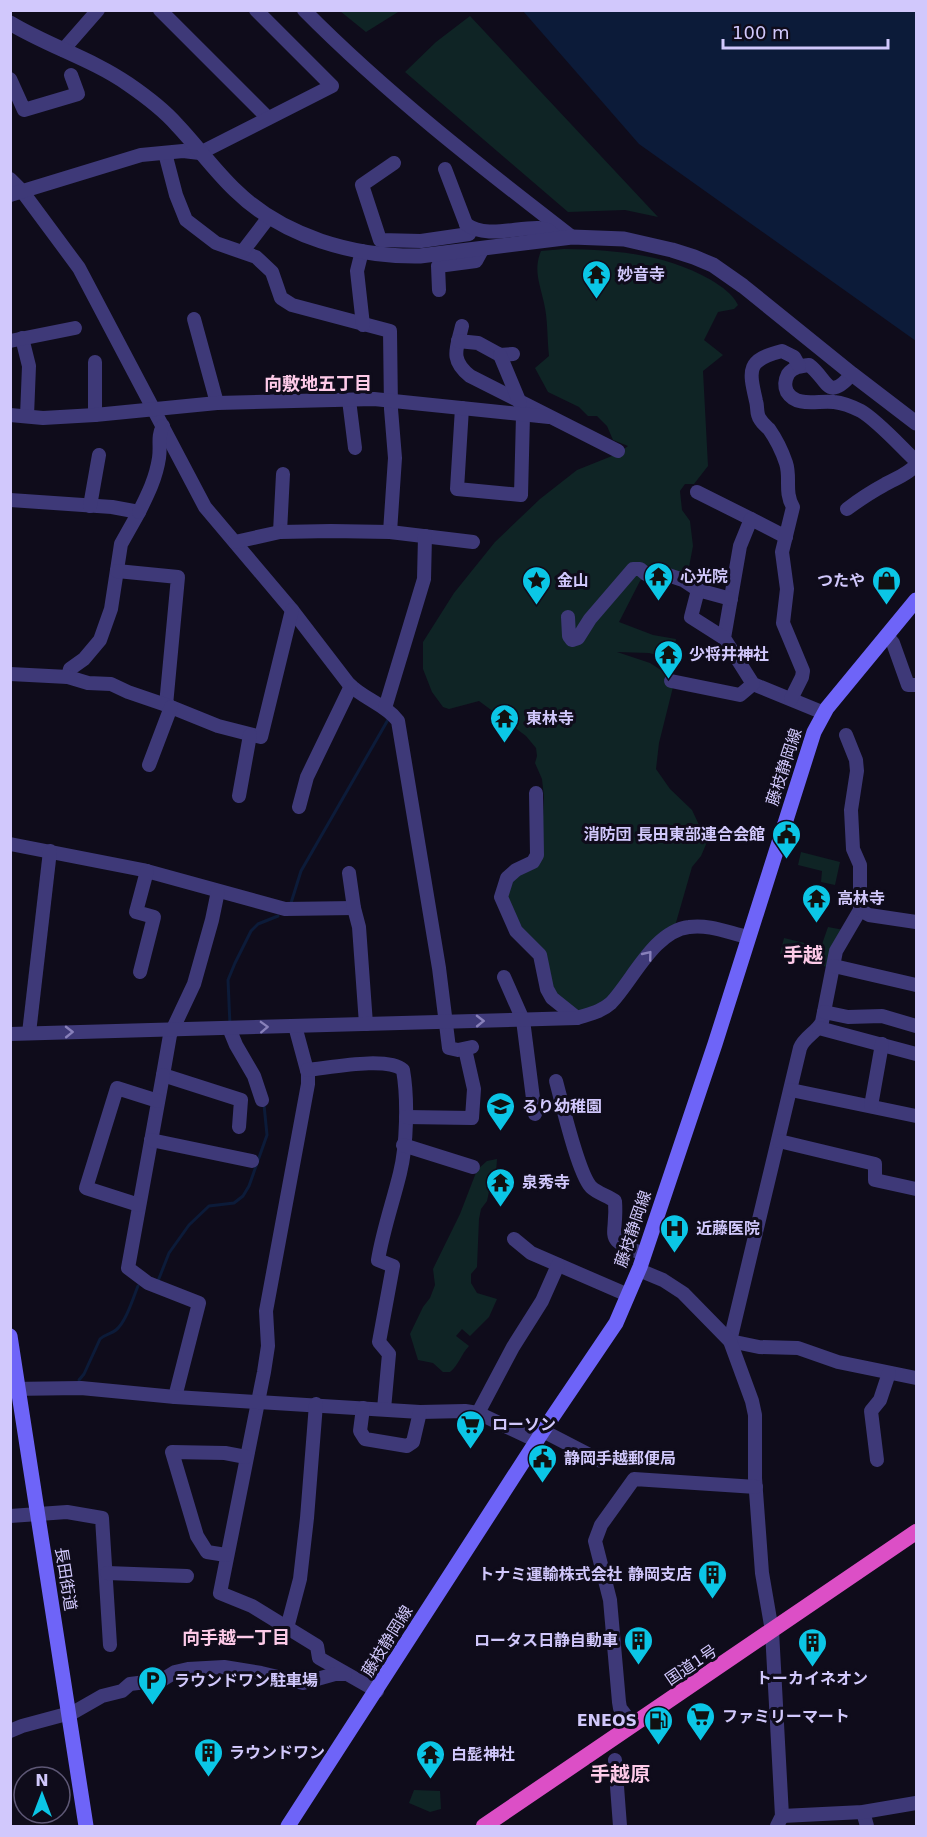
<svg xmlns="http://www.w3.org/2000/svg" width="927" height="1837" viewBox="0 0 927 1837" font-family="'DejaVu Sans','Noto Sans JP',sans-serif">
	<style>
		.green { fill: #0f2425 }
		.water { fill: #0c1b39 }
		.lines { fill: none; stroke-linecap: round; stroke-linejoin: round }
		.stream { stroke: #0c1b39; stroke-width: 3 }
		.minor { stroke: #3e3978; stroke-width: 14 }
		.tertiary { stroke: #3e3978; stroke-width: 15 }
		.secondary { stroke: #6e64f8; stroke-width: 15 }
		.trunk { stroke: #dc4fc6; stroke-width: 16 }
		.oneway { stroke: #8880ba }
		.labels { text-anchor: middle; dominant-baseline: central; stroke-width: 6; stroke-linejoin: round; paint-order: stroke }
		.poi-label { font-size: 16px; font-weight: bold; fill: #d1c8fc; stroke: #0f0c1b; text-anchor: start }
		.street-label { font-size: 16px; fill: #d1c8fc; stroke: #0f0c1b }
		.neighbourhood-label { font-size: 18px; font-weight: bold; fill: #fdcae8; stroke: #0f0c1b }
		.quarter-label { font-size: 20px; font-weight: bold; fill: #fdcae8; stroke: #0f0c1b }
	</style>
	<rect width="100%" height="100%" fill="#0f0c1b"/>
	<g class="green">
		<path d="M340 11H406L398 12 366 32Z"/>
		<path d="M470 16 658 217 625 210 568 212 405 72 436 42Z"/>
		<path d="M564 249C616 250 666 254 711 280 722 287 732 293 738 305L734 309 718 312 704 340 723 355 703 371 708 466 694 484H685L680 491 682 510 690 521 693 546 686 583 647 575 640 581 619 622 653 635 676 639 672 659 649 653 617 652 650 663 675 679 659 743 656 769 670 789 692 810 707 842 701 856 692 867 675 926 609 999 597 1007 577 1012 559 1001 522 933 506 896 510 882 541 855 544 797 542 779 535 763 537 756 536 748 526 736 479 701 449 709 443 707 432 692 423 669V642L454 593 495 542 540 499 577 470 617 454 628 446 613 440 607 426 597 416H588L579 407 548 392 535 368 549 356C547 339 548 320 544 303 540 284 533 270 541 251Z"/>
		<path d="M801 852 840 862 835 885 821 882 822 871 798 865Z"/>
		<path d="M828 927 844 930 827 967 780 954 784 938 821 947Z"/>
		<path d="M497 1159 495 1186 490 1187 487 1201 481 1209 479 1219 477 1267 471 1274V1283L477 1293 497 1299 489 1317 470 1336 462 1329 456 1336 469 1346C461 1354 459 1365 450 1372H443L433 1363 418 1360 410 1334 423 1307 430 1298 435 1285 433 1269 460 1214 477 1170 487 1161Z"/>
		<path d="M414 1790 440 1791 441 1809 430 1812 409 1803Z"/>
	</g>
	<path class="water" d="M523 11H916V341L639 144Z"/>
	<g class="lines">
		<g class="stream">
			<path d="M291 903 301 871 389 718"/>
			<path d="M230 1025 228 980 235 963 251 931 258 924 278 916"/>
			<path d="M158 1281 169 1253 189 1225 209 1206 234 1203 243 1196 249 1186 267 1135 264 1105"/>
			<path d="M79 1380 84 1374 100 1339C105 1334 111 1334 116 1330 126 1322 133 1298 138 1286"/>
		</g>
		<g class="minor">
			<path d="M160 10 268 118"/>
			<path d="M304 10C386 93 480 166 572 237"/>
			<path d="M63 50 98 10"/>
			<path d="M10 79 24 110 78 94 71 75"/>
			<path d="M165 153 176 195 186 220 216 243 256 257 272 272 281 298 292 305 390 331 391 409 395 458 390 532"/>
			<path d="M394 163 362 185 380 240 421 241 469 234 466 224"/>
			<path d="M445 169 466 224C486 239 516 227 539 228L548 230 557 238"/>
			<path d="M10 179 22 191 79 268 205 507 292 610 348 683C363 699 385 704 398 721L439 968 449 1048 458 1050 472 1047"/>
			<path d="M10 195 141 155 183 151 200 153 332 86 256 10"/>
			<path d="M243 251 269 217"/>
			<path d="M362 251 357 271 363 325"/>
			<path d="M439 290 438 266 476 261 483 248"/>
			<path d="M194 319 217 403"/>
			<path d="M462 326C457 348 449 359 470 376L618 451"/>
			<path d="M22 338 29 366 27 416"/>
			<path d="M10 341 75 328"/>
			<path d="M458 341 478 343 500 355 513 354"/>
			<path d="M500 355 520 403"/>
			<path d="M95 362V415"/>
			<path d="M852 374C827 403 828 379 809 365 801 366 793 367 788 374 785 380 784 386 787 392 797 408 818 400 834 402 844 403 853 407 861 411 878 421 901 447 916 461"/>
			<path d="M349 400 355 448"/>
			<path d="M462 408 457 489 521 495 523 415"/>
			<path d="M10 415 43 418 95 415 217 403 374 399 549 417"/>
			<path d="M697 492 751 519"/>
			<path d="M10 500 112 507 139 512 121 544 111 609 100 640 84 659 70 669 68 677"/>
			<path d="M90 506 99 455"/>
			<path d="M847 509C859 500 871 492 884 485 896 478 907 475 916 465"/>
			<path d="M139 512C148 494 156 478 159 458 161 445 157 437 163 426"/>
			<path d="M280 532 283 474"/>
			<path d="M786 537 751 519 740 546 724 638 753 684 824 713"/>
			<path d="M235 542 280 532 331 531 390 532 473 542"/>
			<path d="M117 571 178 577 166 705"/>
			<path d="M568 617 569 636 572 640 578 638 590 619 633 569H640L646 574H665L683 580 698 590"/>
			<path d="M887 636 893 643 908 685H916"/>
			<path d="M724 638 691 617 698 590 731 599"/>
			<path d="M10 674 68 677 88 683 111 684 128 692 166 705 218 726 261 737 292 610"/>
			<path d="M671 681 740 695 753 684"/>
			<path d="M791 699 802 677 803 671 783 623 787 589 782 552 793 507C784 492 791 478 786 463 782 451 776 439 769 429 766 426 762 423 760 419 756 414 758 407 756 401 749 370 746 360 782 351L794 357 799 366"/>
			<path d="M385 708 424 579 425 536"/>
			<path d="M846 735 856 760 857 771 851 810 853 849 860 865V910L836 951 822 1022C816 1033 804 1037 800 1048L730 1341 759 1347 798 1348 838 1362 916 1378"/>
			<path d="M149 765 171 707"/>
			<path d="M536 793 537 855 533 862 516 870 507 878 501 897 516 931 540 955 547 989 552 998 577 1018"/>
			<path d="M239 796 250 735"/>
			<path d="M299 807 307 777 351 686"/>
			<path d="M10 844 143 870 285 909 354 908"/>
			<path d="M349 873 354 908 359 927 366 1024"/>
			<path d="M218 891 212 920 194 984 170 1035 163 1075 241 1100 239 1127"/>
			<path d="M860 910 869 915 916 922"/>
			<path d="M834 966 916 985"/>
			<path d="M140 972 154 917 136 912 147 871"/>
			<path d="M504 977 523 1020 535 1114"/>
			<path d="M824 1012 848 1017 882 1016 916 1026"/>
			<path d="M295 1026 308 1074V1084L266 1311 268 1346 264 1372 220 1593 252 1606 317 1646 319 1658 377 1691"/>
			<path d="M229 1028 236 1045 254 1076 262 1100"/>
			<path d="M819 1028 916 1054"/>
			<path d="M29 1033 50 851"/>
			<path d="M10 1034 577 1018C589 1014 601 1012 611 1003 633 980 654 931 689 927 709 924 729 933 748 937"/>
			<path d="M307 1070C329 1068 387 1056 403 1070 408 1098 407 1145 400 1173 393 1202 383 1230 378 1260L393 1266 379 1342 389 1354 384 1409"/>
			<path d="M163 1075 128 1268 148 1283 199 1303 175 1397"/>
			<path d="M556 1081C562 1103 578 1173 591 1187 597 1193 608 1196 615 1201 618 1239 601 1238 644 1254"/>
			<path d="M791 1090 916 1116"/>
			<path d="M871 1106 882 1044"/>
			<path d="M406 1117 472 1118 474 1089 465 1049"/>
			<path d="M151 1140 252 1161"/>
			<path d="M779 1141 875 1164V1180L916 1189"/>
			<path d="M403 1145 473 1167"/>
			<path d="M139 1205 86 1188 117 1088 158 1101"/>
			<path d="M514 1239 531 1253 628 1295"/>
			<path d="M639 1270 663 1280 683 1293 730 1341 752 1401 755 1415V1478L762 1573 772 1631 782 1816 777 1826"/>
			<path d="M10 1389 81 1388 175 1397 420 1412 465 1411 478 1413 537 1441"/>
			<path d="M363 1408 360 1431 365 1439 407 1446 413 1442 420 1412"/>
			<path d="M478 1413 513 1347 542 1301 558 1265"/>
			<path d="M543 1431 601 1461"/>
			<path d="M877 1460 871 1411 880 1400 889 1373"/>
			<path d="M10 1516 67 1512 102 1518 110 1645"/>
			<path d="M226 1555 207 1552 197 1536 172 1452 225 1453 246 1457"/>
			<path d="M107 1573 187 1576"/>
			<path d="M287 1628 300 1579 307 1518 316 1404"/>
			<path d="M633 1725 620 1708 619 1702 610 1600 595 1541 601 1525 634 1479 756 1487"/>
			<path d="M10 1731 22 1726 74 1712 102 1696 122 1691 130 1684 162 1680 175 1672 188 1669 224 1667 261 1673 303 1683 335 1674H345"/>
			<path d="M615 1760 620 1826"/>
			<path d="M863 1812 867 1826"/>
			<path d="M782 1816 863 1812 916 1803"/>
		</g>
		<path class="tertiary" d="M10 23C48 46 92 59 128 84 144 95 164 110 177 125 197 146 214 170 235 190 283 237 354 257 420 256L572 237 624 239 672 250 694 257 713 265 743 286 852 374 916 423"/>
		<g class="secondary">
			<path d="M10 1336 86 1826"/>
			<path d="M288 1826 543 1431 616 1323 640 1267 715 1044 814 732 827 708 916 600"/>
		</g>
		<path class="trunk" d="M484 1826 916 1532"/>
	</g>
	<defs><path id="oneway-chevron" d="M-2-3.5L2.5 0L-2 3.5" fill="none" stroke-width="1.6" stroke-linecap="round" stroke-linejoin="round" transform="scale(1.5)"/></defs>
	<g class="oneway">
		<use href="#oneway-chevron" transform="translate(648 955) rotate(-51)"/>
		<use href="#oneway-chevron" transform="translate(480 1021) rotate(-1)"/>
		<use href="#oneway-chevron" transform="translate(264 1027) rotate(-2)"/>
		<use href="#oneway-chevron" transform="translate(69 1032) rotate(-1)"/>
	</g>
	<defs>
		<symbol id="temple-pin" viewBox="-11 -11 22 30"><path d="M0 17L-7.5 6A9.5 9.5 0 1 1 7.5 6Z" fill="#0bc6e6" stroke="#0f0c1b"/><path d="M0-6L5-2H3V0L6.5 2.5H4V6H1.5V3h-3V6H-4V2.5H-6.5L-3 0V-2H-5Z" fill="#111"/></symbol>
		<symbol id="sight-pin" viewBox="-11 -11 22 30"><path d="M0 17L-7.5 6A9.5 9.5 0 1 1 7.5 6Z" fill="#0bc6e6" stroke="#0f0c1b"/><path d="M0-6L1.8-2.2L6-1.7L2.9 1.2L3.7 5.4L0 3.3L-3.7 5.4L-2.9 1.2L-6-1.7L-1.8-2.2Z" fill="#111"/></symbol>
		<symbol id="shop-pin" viewBox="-11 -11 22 30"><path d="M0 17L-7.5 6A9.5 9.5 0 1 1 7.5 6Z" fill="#0bc6e6" stroke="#0f0c1b"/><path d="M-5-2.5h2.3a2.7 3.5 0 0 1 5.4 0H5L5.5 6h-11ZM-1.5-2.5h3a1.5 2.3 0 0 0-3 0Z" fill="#111"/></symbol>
		<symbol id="civic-pin" viewBox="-11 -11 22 30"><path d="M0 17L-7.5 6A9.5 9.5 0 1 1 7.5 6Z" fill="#0bc6e6" stroke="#0f0c1b"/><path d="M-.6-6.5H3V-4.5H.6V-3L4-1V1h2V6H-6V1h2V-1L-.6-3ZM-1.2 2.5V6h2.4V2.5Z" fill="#111"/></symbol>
		<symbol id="school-pin" viewBox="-11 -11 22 30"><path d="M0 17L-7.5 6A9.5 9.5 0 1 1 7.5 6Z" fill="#0bc6e6" stroke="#0f0c1b"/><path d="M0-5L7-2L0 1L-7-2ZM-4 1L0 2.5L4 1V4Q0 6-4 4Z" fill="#111"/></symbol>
		<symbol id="hospital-pin" viewBox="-11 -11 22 30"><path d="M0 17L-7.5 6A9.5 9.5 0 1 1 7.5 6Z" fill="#0bc6e6" stroke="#0f0c1b"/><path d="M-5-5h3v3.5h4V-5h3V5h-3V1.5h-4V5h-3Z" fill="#111"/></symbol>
		<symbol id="supermarket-pin" viewBox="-11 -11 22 30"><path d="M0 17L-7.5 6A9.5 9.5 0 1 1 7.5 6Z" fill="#0bc6e6" stroke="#0f0c1b"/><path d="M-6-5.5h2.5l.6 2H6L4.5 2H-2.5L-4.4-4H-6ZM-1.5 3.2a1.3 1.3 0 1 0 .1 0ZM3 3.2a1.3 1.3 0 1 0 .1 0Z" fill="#111"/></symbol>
		<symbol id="building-pin" viewBox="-11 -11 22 30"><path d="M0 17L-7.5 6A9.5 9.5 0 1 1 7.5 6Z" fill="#0bc6e6" stroke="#0f0c1b"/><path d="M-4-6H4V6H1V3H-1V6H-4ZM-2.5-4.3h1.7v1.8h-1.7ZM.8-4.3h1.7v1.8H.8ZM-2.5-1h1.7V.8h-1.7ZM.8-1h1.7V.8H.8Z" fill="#111"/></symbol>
		<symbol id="parking-pin" viewBox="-11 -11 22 30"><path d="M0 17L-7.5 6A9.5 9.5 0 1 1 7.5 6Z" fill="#0bc6e6" stroke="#0f0c1b"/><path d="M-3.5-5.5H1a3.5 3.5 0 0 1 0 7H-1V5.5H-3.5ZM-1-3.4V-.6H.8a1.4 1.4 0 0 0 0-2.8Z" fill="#111"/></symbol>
		<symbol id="fuel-pin" viewBox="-11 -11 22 30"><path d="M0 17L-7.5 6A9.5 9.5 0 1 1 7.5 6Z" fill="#0bc6e6" stroke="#0f0c1b"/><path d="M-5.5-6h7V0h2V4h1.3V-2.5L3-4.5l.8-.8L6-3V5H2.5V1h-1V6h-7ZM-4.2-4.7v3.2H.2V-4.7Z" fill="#111"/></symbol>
	</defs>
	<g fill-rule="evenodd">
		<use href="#temple-pin" x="580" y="258" width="33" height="45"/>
		<use href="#temple-pin" x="642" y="560" width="33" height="45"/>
		<use href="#sight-pin" x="520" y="564" width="33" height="45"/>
		<use href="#shop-pin" x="870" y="564" width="33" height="45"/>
		<use href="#temple-pin" x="652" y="638" width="33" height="45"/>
		<use href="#temple-pin" x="488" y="702" width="33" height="45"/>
		<use href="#civic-pin" x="770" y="818" width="33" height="45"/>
		<use href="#temple-pin" x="800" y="882" width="33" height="45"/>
		<use href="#school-pin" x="484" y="1090" width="33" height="45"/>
		<use href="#temple-pin" x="484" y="1166" width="33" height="45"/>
		<use href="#hospital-pin" x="658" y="1212" width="33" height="45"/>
		<use href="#supermarket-pin" x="454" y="1408" width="33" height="45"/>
		<use href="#civic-pin" x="526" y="1442" width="33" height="45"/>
		<use href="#building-pin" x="696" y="1558" width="33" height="45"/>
		<use href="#building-pin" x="622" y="1624" width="33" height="45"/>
		<use href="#building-pin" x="796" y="1626" width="33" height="45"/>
		<use href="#parking-pin" x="136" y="1664" width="33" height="45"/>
		<use href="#supermarket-pin" x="684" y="1700" width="33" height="45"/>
		<use href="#fuel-pin" x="642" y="1704" width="33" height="45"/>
		<use href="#building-pin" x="192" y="1736" width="33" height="45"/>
		<use href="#temple-pin" x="414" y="1738" width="33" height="45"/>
	</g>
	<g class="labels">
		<g class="poi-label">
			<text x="617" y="274">妙音寺</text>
			<text x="680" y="576">心光院</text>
			<text x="557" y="580">金山</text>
			<text x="865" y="580" text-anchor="end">つたや</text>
			<text x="689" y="654">少将井神社</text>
			<text x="526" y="718">東林寺</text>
			<text x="765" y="834" text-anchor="end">消防団 長田東部連合会館</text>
			<text x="837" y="898">高林寺</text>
			<text x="522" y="1106">るり幼稚園</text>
			<text x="522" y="1182">泉秀寺</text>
			<text x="696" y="1228">近藤医院</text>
			<text x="492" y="1424">ローソン</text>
			<text x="564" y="1458">静岡手越郵便局</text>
			<text x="692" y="1574" text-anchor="end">トナミ運輸株式会社 静岡支店</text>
			<text x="618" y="1640" text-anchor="end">ロータス日静自動車</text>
			<text x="812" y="1678" text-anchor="middle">トーカイネオン</text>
			<text x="174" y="1680">ラウンドワン駐車場</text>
			<text x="722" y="1716">ファミリーマート</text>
			<text x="637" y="1720" text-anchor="end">ENEOS</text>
			<text x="229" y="1752">ラウンドワン</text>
			<text x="451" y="1754">白髭神社</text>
		</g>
		<g class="street-label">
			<text transform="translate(784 767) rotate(-72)">藤枝静岡線</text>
			<text transform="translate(633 1229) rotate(-71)">藤枝静岡線</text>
			<text transform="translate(66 1579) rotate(81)">長田街道</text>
			<text transform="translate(387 1641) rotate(-58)">藤枝静岡線</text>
			<text transform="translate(691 1665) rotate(-34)">国道1号</text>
		</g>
		<g class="neighbourhood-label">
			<text x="318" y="383">向敷地五丁目</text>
			<text x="236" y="1637">向手越一丁目</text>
		</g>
		<g class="quarter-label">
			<text x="803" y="955">手越</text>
			<text x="620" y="1774">手越原</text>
		</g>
	</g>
	<rect width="927" height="1837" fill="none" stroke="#d1c8fc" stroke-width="24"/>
	<g transform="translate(42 1795)"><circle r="28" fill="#0f0c1b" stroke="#5d5775" stroke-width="1.5"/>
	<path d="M0-4.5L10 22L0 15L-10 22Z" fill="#0bc6e6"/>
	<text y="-9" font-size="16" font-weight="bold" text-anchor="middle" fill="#d1c8fc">N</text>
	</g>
	<path d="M723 39v9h165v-9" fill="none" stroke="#d1c8fc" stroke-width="3"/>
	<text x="732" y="39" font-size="18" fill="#d1c8fc" stroke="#0f0c1b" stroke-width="4.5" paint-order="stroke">100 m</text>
</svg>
